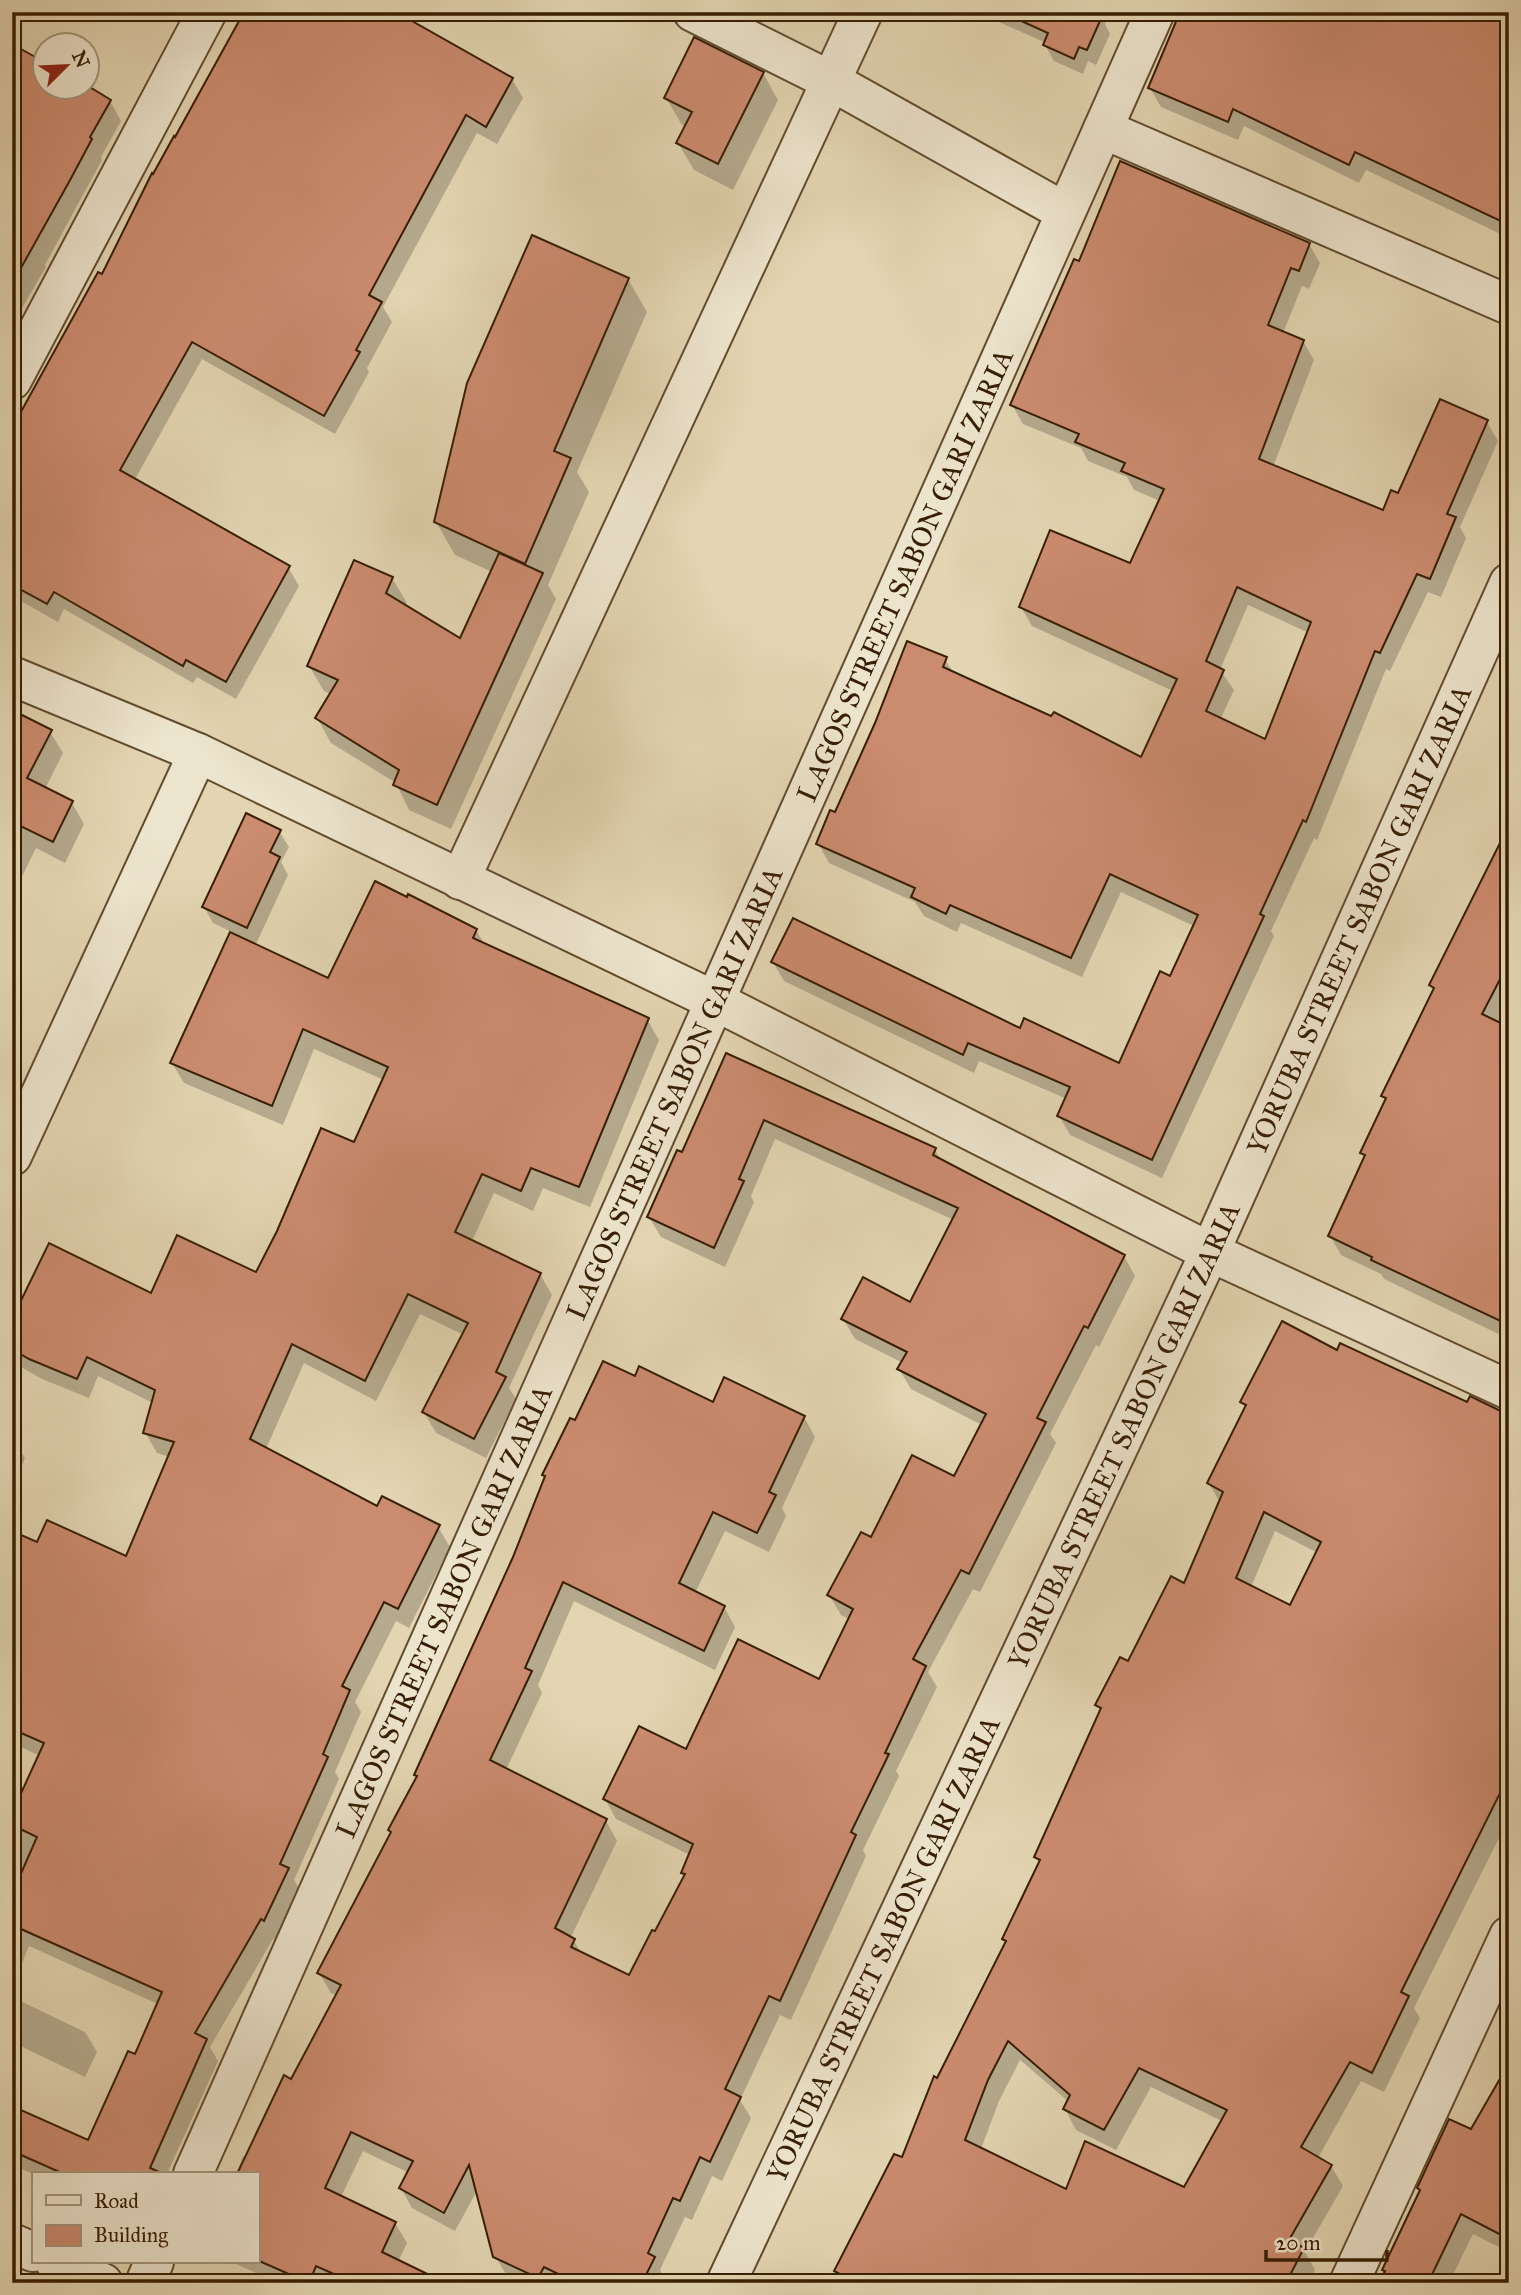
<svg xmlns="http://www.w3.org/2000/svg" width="1521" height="2295" viewBox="0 0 1521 2295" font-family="'IM FELL Great Primer',serif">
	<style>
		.shadow { fill: #0003; fill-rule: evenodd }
		.building { fill: #cb8b6f; stroke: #371e02; stroke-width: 2; fill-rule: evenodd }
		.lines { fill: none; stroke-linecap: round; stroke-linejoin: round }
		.street-casing { stroke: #624c2e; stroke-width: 42 }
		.street { stroke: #ede4cd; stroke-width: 38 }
		.labels { text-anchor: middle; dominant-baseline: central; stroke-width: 7; stroke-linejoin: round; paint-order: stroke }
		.street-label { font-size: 28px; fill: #371e02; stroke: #ede4cd }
	</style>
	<rect width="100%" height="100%" fill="#e3d5b2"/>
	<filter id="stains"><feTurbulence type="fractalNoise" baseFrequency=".00286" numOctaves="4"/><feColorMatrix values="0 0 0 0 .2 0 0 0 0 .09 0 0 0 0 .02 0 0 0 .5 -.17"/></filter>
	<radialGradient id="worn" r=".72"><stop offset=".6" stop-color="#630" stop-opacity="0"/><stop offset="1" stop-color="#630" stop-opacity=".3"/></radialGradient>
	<g class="shadow">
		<path d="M955 12H1110L1105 24 1110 34 1096 65 1088 61 1083 74 1054 61 1045 45 1046 43 981 14 978 22Z"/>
		<path d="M1509 18V238L1366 170 1359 183 1244 126 1238 140 1161 107 1150 88Z"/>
		<path d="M12 45 46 88H86L110 101 121 121 101 157 102 160 45 265 46 267 12 325Z"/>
		<path d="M763 73 778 100 733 190 694 170 678 143 686 127 682 125 666 98Z"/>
		<path d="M512 79 523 98 497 144 477 133 383 307 392 322 367 368 369 372 335 434 202 359 134 481 288 567 299 586 236 699 197 677 193 683 64 609 58 622 12 596V433L103 276Z"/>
		<path d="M1309 244 1320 263 1309 289 1302 286 1283 333 1303 341 1314 360 1273 467 1384 512 1399 495 1441 401 1487 422 1498 441 1460 527 1466 538 1441 597 1428 592 1390 671 1386 669 1317 840 1314 838 1271 931 1274 936 1162 1178 1070 1135 1059 1116 1067 1099 979 1061 974 1073 784 981 773 962 1021 1030 1120 1065 1171 978 1194 926 1121 892 1082 977 961 923 957 932 924 916 915 902 829 863 818 843 945 659 954 674 1142 759 1173 691 1032 626 1021 607 1130 565 1160 501 1134 490 1127 477 1088 461 1081 448 1023 424 1012 405ZM1248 605 1309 633 1266 742 1220 720 1234 690 1220 670Z"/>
		<path d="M628 279 647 312 577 472 589 492 548 585 556 599 451 829 409 810 396 783 331 743 317 718 331 694 324 691 309 666 392 578 407 603 405 607 461 641 492 572 455 555 436 522Z"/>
		<path d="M12 712 50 732 63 753 45 789 72 803 84 824 65 863 36 848 12 897Z"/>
		<path d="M1509 829V1339L1384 1279 1381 1274 1341 1255 1330 1236 1365 1159 1362 1153 1386 1101 1383 1096 1434 991 1431 985Z"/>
		<path d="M279 831 289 847 281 862 288 875 255 946 329 981 476 930 485 945 647 1019 659 1040 590 1207 543 1188 533 1211 494 1193 472 1241 540 1274 552 1295 509 1388 516 1399 486 1458 436 1433 424 1412 464 1335 420 1314 376 1401 304 1363 266 1449 378 1508 438 1527 450 1547 409 1628 396 1621 355 1702 361 1712 335 1772 339 1779 294 1880 300 1890 275 1940 273 1939 210 2047 218 2061 167 2174H33L12 2165V2108L89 2142 136 2056 158 2004 29 1946 12 1988V1818L40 1756 12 1743V1533L38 1544 127 1558 169 1457 157 1453 145 1432 153 1403 98 1376 89 1398 42 1379 14 1363 12 1360V1323L257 1274 355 1144 384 1080 314 1049 283 1125 184 1083 172 1063 232 932 213 923 204 907Z"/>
		<path d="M726 1056 935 1150 942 1162 1124 1256 1135 1276 1099 1347 1096 1345 1050 1434 1056 1443 980 1592 973 1589 928 1672 937 1687 896 1771 899 1776 863 1850 866 1856 791 2020 780 2015 740 2100 751 2118 722 2181 712 2176 692 2220 685 2217 660 2270 665 2278 663 2283H520L507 2276 495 2256 478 2189 455 2231 412 2208 401 2188 409 2173 363 2151 341 2197 395 2223 407 2243 398 2262 420 2283H278L232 2262H257V2174H236L243 2156 247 2158 292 2081 337 1996 331 1993 319 1973 392 1834 390 1830 418 1777 416 1775 515 1557 546 1478 544 1475 575 1422 636 1378 713 1404 804 1417 815 1437 782 1508 786 1516 769 1552 725 1531 695 1593 724 1607 735 1627 715 1670 574 1601 538 1685 542 1693 506 1770 606 1821 617 1841 570 1939 574 1941 582 1954 630 1977 685 1877 683 1873 690 1855 616 1819 605 1799 687 1751 820 1681 850 1620 841 1615 829 1595 871 1540 955 1479 982 1425 911 1389 899 1369 903 1363 855 1339 843 1319 911 1305 954 1220 775 1139 751 1196 754 1202 725 1267 661 1237 649 1217 683 1155Z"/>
		<path d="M1242 1402 1509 1436V1818L1414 2008 1420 2018 1384 2092 1361 2081 1318 2158 1331 2166 1343 2186 1305 2252 1315 2270 1308 2283H843L836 2271 902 2160 938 2080 1006 1943 1004 1939 1040 1864 1036 1857 1101 1712 1097 1705 1184 1585 1220 1503 1209 1483 1246 1409ZM1275 1531 1318 1553 1290 1608 1251 1587ZM1020 2060 1069 2102 1065 2109 1076 2130 1116 2150 1151 2087 1222 2121 1184 2189 1067 2191 981 2149 999 2101Z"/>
		<path d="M12 1437 25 1458 12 1491Z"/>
		<path d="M12 1997 85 2032 97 2052 85 2077 12 2042Z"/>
		<path d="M1509 1999V2035L1499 2019Z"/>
		<path d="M1509 2067V2252L1473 2234 1449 2283H1381L1386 2274 1384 2270 1421 2192 1419 2188 1472 2131Z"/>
	</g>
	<g class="building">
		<path d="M244 12H396L513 78 486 127 466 115 369 295 382 302 356 350 360 352 324 416 192 342 120 470 290 566 226 682 186 660 183 666 54 592 47 604 12 585V428L98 272 102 274 152 173 153 174 174 136 175 137Z"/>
		<path d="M1001 12H1104L1087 50 1079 47 1074 59 1043 45 1048 33Z"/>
		<path d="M1180 12H1509V225L1355 152 1349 165 1233 109 1228 122 1148 88Z"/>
		<path d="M694 37 764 72 718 164 676 143 692 112 664 98Z"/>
		<path d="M12 44 46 63V88L88 86 111 100 90 137 92 139 69 182 12 284Z"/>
		<path d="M1120 161 1310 243 1299 271 1291 268 1268 325 1304 340 1259 459 1383 510 1391 490 1398 493 1440 399 1488 420 1447 514 1456 517 1430 579 1417 574 1380 653 1375 651 1306 822 1303 820 1260 914 1264 916 1152 1160 1057 1116 1070 1087 968 1043 963 1055 771 962 793 918 1020 1028 1024 1018 1119 1063 1160 971 1170 976 1198 915 1110 874 1071 958 950 905 946 914 911 897 915 888 816 844 830 810 835 812 875 723 907 641 947 657 943 667 1051 716 1054 712 1141 757 1177 679 1019 607 1050 530 1130 563 1164 489 1121 471 1125 463 1075 442 1079 434 1010 405 1074 259 1079 261ZM1237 587 1311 622 1265 739 1206 711 1224 670 1206 661Z"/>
		<path d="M532 235 629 278 554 451 571 458 525 564 434 522 467 383Z"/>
		<path d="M499 553 543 573 437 805 393 785 399 770 315 718 338 680 307 666 354 560 393 577 386 593 460 638Z"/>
		<path d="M12 710 52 730 27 778 73 801 53 842 12 822Z"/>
		<path d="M246 813 281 830 270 852 280 857 247 928 202 907Z"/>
		<path d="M1509 825V962L1482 1014 1509 1027V1325L1371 1260 1372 1257 1328 1236 1365 1155 1360 1153 1386 1098 1381 1096 1434 988 1429 985Z"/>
		<path d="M375 881 407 897 408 894 477 929 473 938 649 1018 579 1187 531 1168 521 1191 482 1174 455 1232 541 1273 496 1372 506 1377 474 1439 422 1412 468 1323 408 1294 365 1381 292 1344 250 1439 377 1506 382 1496 440 1525 398 1609 384 1602 342 1686 350 1690 323 1754 328 1757 280 1864 289 1868 264 1921 261 1919 195 2033 207 2039 150 2168 164 2174H64L12 2151V2106L88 2140 128 2051 135 2054 162 1992 12 1925V1894L37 1837 12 1825V1813L44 1743 12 1729V1531L37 1542 47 1520 126 1556 174 1442 143 1433 155 1390 87 1357 77 1379 29 1359 12 1349V1319L49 1243 151 1293 177 1235 256 1272 277 1231 321 1128 354 1142 388 1067 303 1029 272 1106 170 1063 230 932 328 978Z"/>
		<path d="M726 1053 936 1148 933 1155 1125 1255 1088 1328 1084 1326 1037 1418 1046 1422 969 1574 961 1570 913 1659 926 1666 885 1753 889 1754 851 1832 856 1835 780 2001 769 1996 725 2089 741 2097 710 2162 700 2157 680 2201 673 2198 648 2253 655 2257 642 2283H577L544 2267 538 2278 493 2257 469 2165 444 2213 399 2188 413 2161 351 2132 325 2188 396 2222 382 2252 446 2283H354L316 2266 309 2283 257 2260V2174H237L284 2075 291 2079 341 1985 317 1973 391 1832 388 1830 417 1776 414 1775 513 1557 545 1476 542 1475 570 1418 575 1420 603 1361 635 1376 639 1366 713 1402 724 1377 805 1416 769 1492 776 1495 757 1533 713 1512 679 1583 725 1606 704 1651 563 1582 525 1668 532 1671 490 1760 607 1819 555 1928 575 1939 571 1947 629 1975 652 1930 655 1931 685 1874 681 1873 693 1844 603 1799 639 1726 686 1749 738 1639 819 1679 853 1609 827 1595 861 1532 871 1537 912 1455 954 1476 986 1414 897 1369 907 1352 841 1319 863 1277 910 1302 958 1208 764 1120 739 1179 744 1181 714 1248 647 1217 677 1150 682 1152Z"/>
		<path d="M1282 1321 1337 1350 1340 1343 1467 1402 1470 1396 1509 1415V1775L1401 1992 1409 1996 1372 2073 1350 2062 1301 2147 1332 2165 1289 2240 1304 2248 1286 2283H857L834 2271 894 2154 902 2157 934 2076 937 2078 1006 1941 1002 1939 1040 1860 1034 1857 1101 1708 1095 1705 1120 1657 1128 1661 1171 1576 1184 1583 1223 1492 1207 1483 1246 1405 1240 1402ZM1264 1512 1321 1542 1290 1605 1236 1578ZM1008 2041 1070 2095 1063 2109 1104 2130 1139 2068 1227 2110 1184 2187 1085 2141 1066 2189 965 2140 988 2080Z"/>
		<path d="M1509 2063V2239L1461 2214 1428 2283H1379L1385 2271 1382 2270 1420 2190 1417 2188 1449 2119 1471 2129Z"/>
	</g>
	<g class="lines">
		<defs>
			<g id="street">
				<path d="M693 12 831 81 1065 212"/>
				<path d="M1103 129 1509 305"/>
				<path d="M12 380 207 12"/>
				<path d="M12 676 198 753 715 1001 1210 1252 1509 1390"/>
				<path d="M460 880 863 12"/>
				<path d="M12 1156 198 753"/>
				<path id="s1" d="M193 2174 1155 12"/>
				<path d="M12 2243 33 2252"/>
				<path d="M55 2262 103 2283"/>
				<path d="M145 2283 154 2262"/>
				<path id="s2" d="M726 2283 1210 1252 1509 583"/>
				<path d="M1349 2283 1509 1936"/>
			</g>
		</defs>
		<use href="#street" class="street-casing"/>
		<use href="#street" class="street"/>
	</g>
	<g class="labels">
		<g class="street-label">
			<text stroke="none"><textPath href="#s1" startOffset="1750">LAGOS STREET SABON GARI ZARIA</textPath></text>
			<text stroke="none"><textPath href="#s2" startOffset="1503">YORUBA STREET SABON GARI ZARIA</textPath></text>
			<text stroke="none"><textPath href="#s1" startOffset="1183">LAGOS STREET SABON GARI ZARIA</textPath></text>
			<text stroke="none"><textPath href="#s2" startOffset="936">YORUBA STREET SABON GARI ZARIA</textPath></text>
			<text stroke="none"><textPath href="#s1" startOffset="616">LAGOS STREET SABON GARI ZARIA</textPath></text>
			<text stroke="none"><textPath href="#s2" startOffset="369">YORUBA STREET SABON GARI ZARIA</textPath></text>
		</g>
	</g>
	<rect width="1521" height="2295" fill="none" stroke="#e3d5b2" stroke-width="42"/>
	<rect x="14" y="14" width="1493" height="2267" fill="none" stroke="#371e02" stroke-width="3.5"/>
	<rect x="21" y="21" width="1479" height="2253" fill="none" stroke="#371e02" stroke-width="2"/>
	<rect x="32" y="2172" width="228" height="91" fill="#ede4cd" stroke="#a4957c" stroke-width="2"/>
	<rect x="46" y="2195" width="35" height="10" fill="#ede4cd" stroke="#a4957c" stroke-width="2"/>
	<text x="94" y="2208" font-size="21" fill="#371e02">Road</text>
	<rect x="46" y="2225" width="35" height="21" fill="#cb8b6f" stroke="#a4957c" stroke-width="2"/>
	<text x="94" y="2242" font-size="21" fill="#371e02">Building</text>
	<g transform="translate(66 66) rotate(66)"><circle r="33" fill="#ede4cd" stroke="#a4957c" stroke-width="2"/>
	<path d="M0-5L12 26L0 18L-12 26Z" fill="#8f2418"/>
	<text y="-10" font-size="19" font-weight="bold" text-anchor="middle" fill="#371e02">N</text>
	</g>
	<path d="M1266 2250v10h121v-10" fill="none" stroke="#371e02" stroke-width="3.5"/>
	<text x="1276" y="2250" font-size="21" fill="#371e02" stroke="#ede4cd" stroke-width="5" paint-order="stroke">20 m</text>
	<rect width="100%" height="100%" filter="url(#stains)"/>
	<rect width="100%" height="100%" fill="url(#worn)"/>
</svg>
